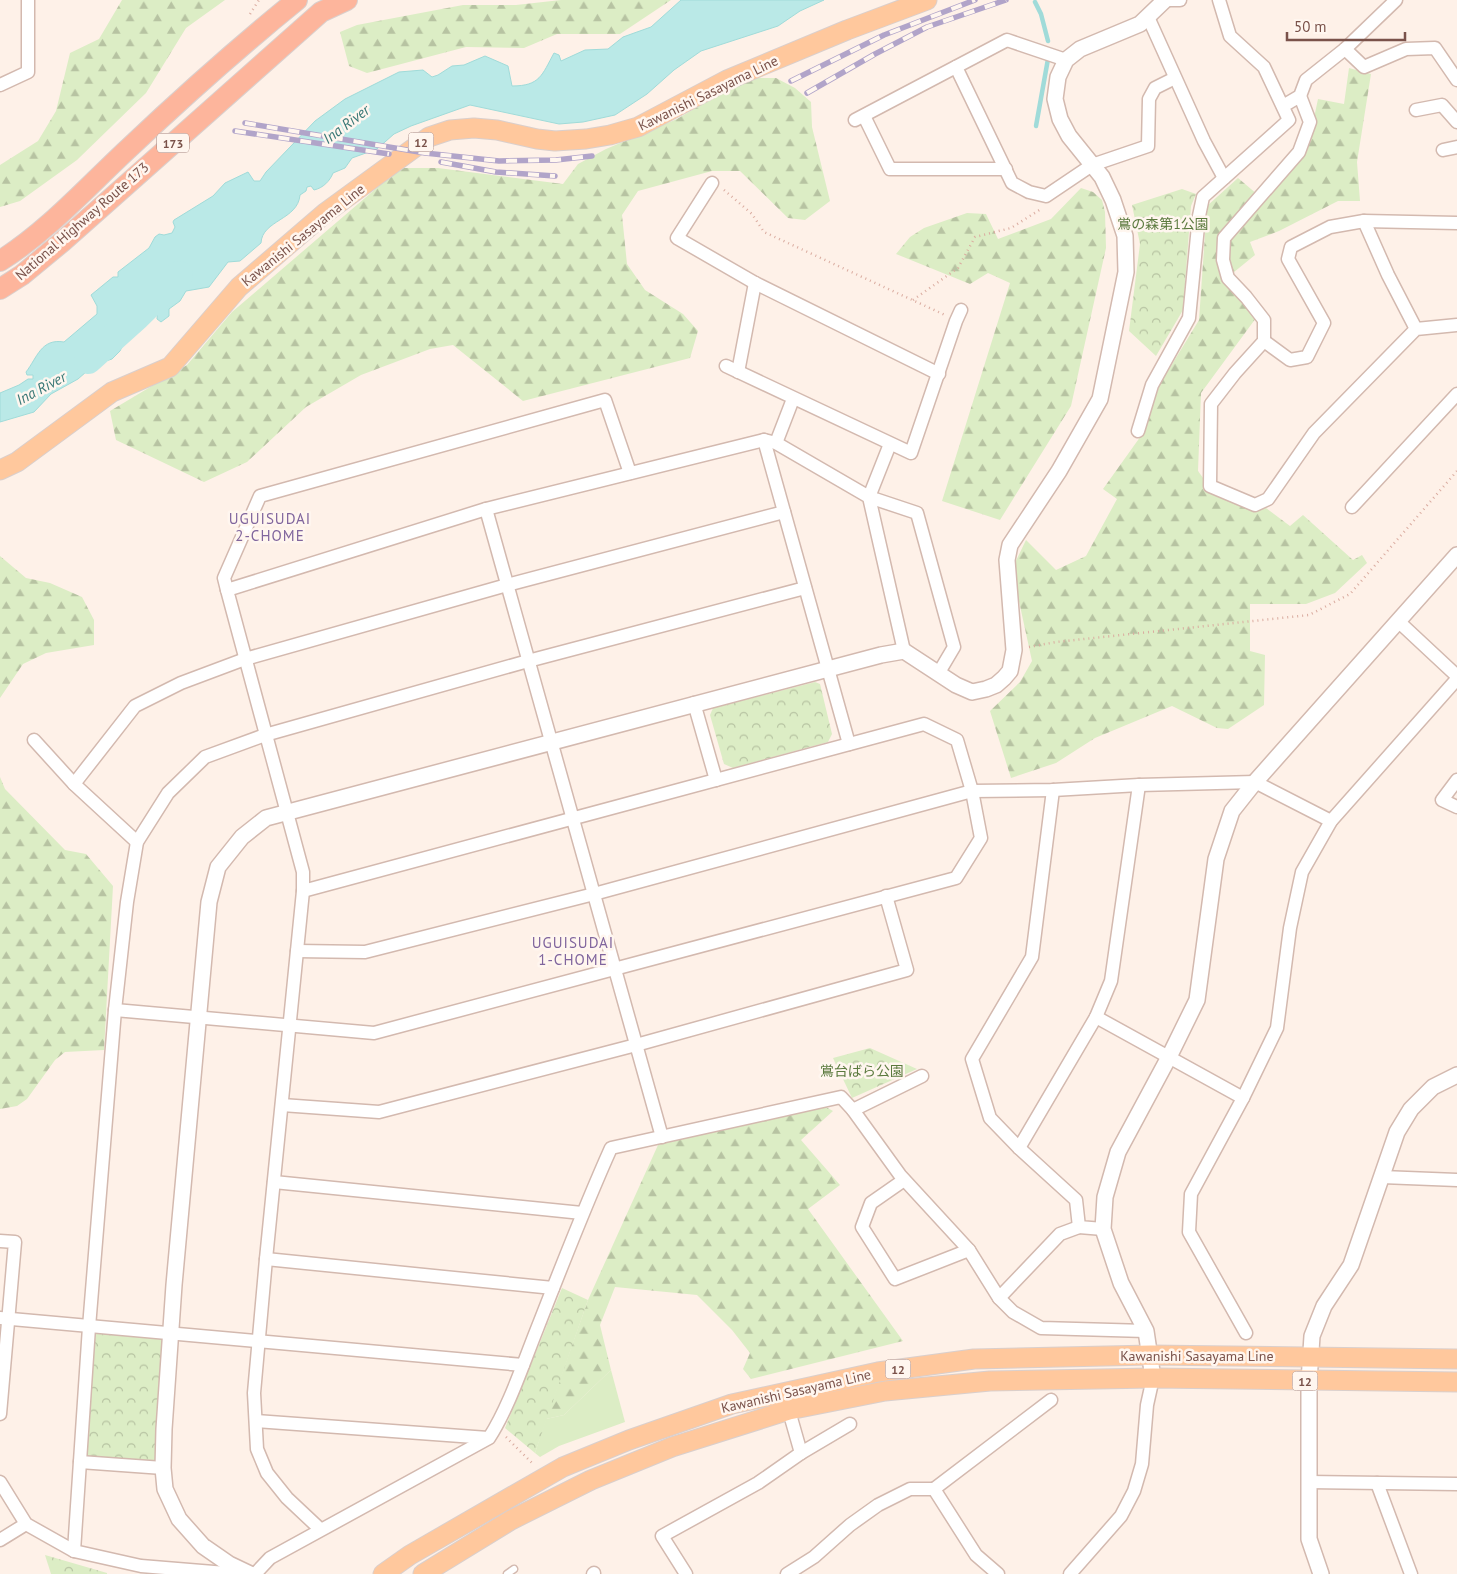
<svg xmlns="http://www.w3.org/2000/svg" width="1457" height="1574" viewBox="0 0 1457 1574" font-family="'PT Sans','Noto Sans JP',sans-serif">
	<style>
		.grass { fill: #dcedc5 }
		.forest { fill: url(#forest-firs) }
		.park { fill: url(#park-crowns) }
		.water { fill: #bae9e7; stroke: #a0dbd9 }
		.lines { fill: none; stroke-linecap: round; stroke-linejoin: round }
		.stream { stroke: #a0dbd9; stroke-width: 4.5 }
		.river { stroke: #bae9e7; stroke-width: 28 }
		.service-casing { stroke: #d3b9af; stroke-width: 9 }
		.minor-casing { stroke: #d3b9af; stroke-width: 15 }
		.tertiary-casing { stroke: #d3b9af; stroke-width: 18 }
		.primary-casing { stroke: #dacfcc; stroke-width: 21 }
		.trunk-casing { stroke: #dacfcc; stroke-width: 22 }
		.path { stroke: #daaca0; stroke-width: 2.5; stroke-dasharray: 1 4; stroke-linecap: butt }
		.service { stroke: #fff; stroke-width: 6 }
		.minor { stroke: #fff; stroke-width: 12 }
		.tertiary { stroke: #fff; stroke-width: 15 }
		.primary { stroke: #ffc89d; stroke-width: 19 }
		.trunk { stroke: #fdb59c; stroke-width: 20 }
		.rail-casing { stroke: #b1a4c9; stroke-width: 5.5 }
		.rail { stroke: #fff6ef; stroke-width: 4; stroke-dasharray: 11; stroke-linecap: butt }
		.labels { text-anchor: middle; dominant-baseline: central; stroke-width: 5; stroke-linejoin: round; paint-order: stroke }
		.shield { fill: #fff6ef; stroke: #a2837c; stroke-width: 1 }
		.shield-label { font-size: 12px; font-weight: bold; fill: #7a524a }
		.street-label { font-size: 14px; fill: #7a524a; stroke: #fff6ef }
		.park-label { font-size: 14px; fill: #5b7a3e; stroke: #fff6ef }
		.water-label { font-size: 15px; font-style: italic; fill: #397876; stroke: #fff6ef }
		.neighbourhood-label { font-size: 15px; letter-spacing: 1px; fill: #80659d; stroke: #fff6ef }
	</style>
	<defs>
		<pattern id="forest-firs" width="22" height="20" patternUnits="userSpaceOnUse" patternTransform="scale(1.25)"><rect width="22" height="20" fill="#dcedc5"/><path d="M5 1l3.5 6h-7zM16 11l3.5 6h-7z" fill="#b7c3a2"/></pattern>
		<pattern id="park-crowns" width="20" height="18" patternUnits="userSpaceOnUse" patternTransform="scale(1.25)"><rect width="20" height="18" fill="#dcedc5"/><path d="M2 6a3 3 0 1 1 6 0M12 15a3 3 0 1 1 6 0" fill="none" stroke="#b7c3a2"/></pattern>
	</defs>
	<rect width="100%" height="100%" fill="#fef1e8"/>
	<path class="grass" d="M611 1370 625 1422 559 1446 540 1457 535 1453 546 1419 564 1415Z"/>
	<g class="forest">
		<path d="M122 0H225L186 28 146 93 77 160 20 201 0 207V165L38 141 56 111 70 53 99 39Z"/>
		<path d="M561 0H671L620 34H557L524 48 466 47 367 73 349 66 340 32 357 25 463 5H516Z"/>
		<path d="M1349 68 1371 74 1357 162 1360 201H1338L1279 231 1250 242 1255 255 1223 281 1256 318 1201 393 1198 471 1214 493 1257 511 1266 508 1290 526 1303 515 1353 560 1362 555 1367 563 1335 593 1306 604H1250V651L1265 655 1264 705 1228 729 1217 728 1172 706 1095 738 1056 763 1011 778 990 711 1020 682 1032 661 1012 569 1026 540 1056 570 1086 556 1117 499 1103 489 1143 433 1160 384 1199 320 1207 206 1238 178 1264 200 1307 151 1318 99 1344 104Z"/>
		<path d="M755 78H776L795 88 811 102 812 127 830 201 805 220 788 218 740 171H712L638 191 622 215 627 264 645 290 683 314 698 331 690 358 523 401 453 345 430 349 361 375 306 407 247 462 204 482 116 440 110 411 187 365 232 312 400 168H438L563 184 578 164 606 149 677 119 724 91Z"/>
		<path d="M1081 188 1093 192 1102 200 1105 212 1106 248 1071 406 1000 520 942 501 1010 283 988 273 970 284 896 254 910 237 924 228 967 213 986 214 998 239 1051 219Z"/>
		<path d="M0 556 26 578 50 583 82 597 94 620V645L46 653 23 664 0 698Z"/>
		<path d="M0 777 5 789 65 850 86 854 113 886 104 1050 65 1052 55 1060 27 1099 17 1106 0 1109Z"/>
		<path d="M824 1106 833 1111 801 1140 840 1185 808 1209 903 1341 751 1379 743 1369 750 1353 732 1330 697 1295 615 1287 600 1325 611 1370 564 1415 546 1419 588 1300 658 1145Z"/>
	</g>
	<g class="park">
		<path d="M1182 189 1196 194 1191 206 1183 310 1156 356 1129 331 1140 244 1132 205Z"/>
		<path d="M815 682 820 684 832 734 828 742 733 768 724 764 710 715 713 708Z"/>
		<path d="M870 1048 917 1069 852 1098 833 1058Z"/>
		<path d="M562 1288 588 1300 535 1453 505 1428Z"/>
		<path d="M89 1327 170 1334 163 1468 80 1462Z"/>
		<path d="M45 1555 107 1573V1574H51Z"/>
	</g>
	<path class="water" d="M681 0H824L800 11 778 26 701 51 674 70 647 94 615 115 583 122 559 124 470 105 411 126 394 134 377 149 352 158 345 168 333 173C330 181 323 188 314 190L311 186 307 187 306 191 300 195C298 220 262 220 261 243L240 261 228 262 209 287 186 291 180 301 169 309V316L161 322 157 319 158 304 154 301H150V305L147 307 143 303 135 305 131 311 132 323 127 328H116L114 331 120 344 123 345 120 351 112 359 94 365 78 379 51 394 34 412 0 422V393L19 385 28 379H33V375H27L26 372C37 358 41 338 64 342L97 314V306L91 295 113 277H118V272L149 248 155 237 159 234 164 235 172 233 175 227 173 222 174 220 213 196 225 183 248 172 254 181H260L266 172 315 121 345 99 399 72 423 70 432 77 438 75 452 66 464 65 485 56 508 66 512 86C540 86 542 75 554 53L559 55 561 61 585 50 608 49 623 37 651 27Z"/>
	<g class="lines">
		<g class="stream">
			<path d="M1035 2 1041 14 1048 41"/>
			<path d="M1036 126 1048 59"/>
		</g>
		<path class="river" d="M88 360 137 316 179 275"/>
		<defs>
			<path id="service" d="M507 1574 514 1569"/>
			<g id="minor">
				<path d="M1165 0H1180"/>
				<path d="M1148 17 1204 141 1224 178"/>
				<path d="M1345 49 1364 67 1406 49 1435 48 1457 80"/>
				<path d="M956 67 1012 183 1029 192 1046 196 1092 165 1148 146 1149 99 1155 88 1175 78"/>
				<path d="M0 85 28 72V0"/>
				<path d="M1300 96 1310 122 1299 152 1224 238 1223 260 1228 278 1246 297 1264 320V341L1235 373 1211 404 1210 486 1255 505 1268 499 1314 433 1416 329 1457 325"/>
				<path d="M1283 106 1300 96 1306 80 1345 49 1396 0"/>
				<path d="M1416 110 1442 105 1457 122"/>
				<path d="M864 116 890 169H1006"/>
				<path d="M855 120 1007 40 1066 60"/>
				<path d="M1443 150 1457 147"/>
				<path d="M712 183 677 238 755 283 939 374"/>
				<path d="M1364 221 1388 275 1416 329"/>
				<path d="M1264 341 1290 360 1307 357 1324 323 1288 259 1291 247 1330 227 1364 221 1457 223"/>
				<path d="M726 366 911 453 956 321 961 310"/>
				<path d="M738 372 755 283"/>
				<path d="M1138 431 1152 385 1189 318 1199 216 1203 197 1289 120 1264 67 1230 36 1219 0"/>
				<path d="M764 440 849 744"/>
				<path d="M776 443 793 399"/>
				<path d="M890 444 869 497 917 513 954 647 938 674"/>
				<path d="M1352 507 1457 394"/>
				<path d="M486 509 662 1137"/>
				<path d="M227 590 224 578 260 496 605 400 630 473"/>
				<path d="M1398 621 1457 676"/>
				<path d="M694 703 716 780"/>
				<path d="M34 740 74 784"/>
				<path d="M1457 780 1442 800 1457 807"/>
				<path d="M1053 790 1032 957 972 1059 990 1118 1019 1148 1076 1200 1079 1227 1103 1229"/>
				<path d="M137 842 74 784 135 706 181 683 245 659 507 585 784 512"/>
				<path d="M297 951 365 952 594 894 972 791 1053 790 1139 785 1255 782 1331 821"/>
				<path d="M115 1010 374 1033 956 878 981 838 972 791 957 740 924 724 303 891"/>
				<path d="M1096 1017 1243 1098"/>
				<path d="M282 1105 379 1112 636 1045 907 970 886 896"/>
				<path d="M853 1110 900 1175 969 1250 999 1298 1060 1234 1079 1227"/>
				<path d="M1019 1148 1096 1017 1111 981 1139 785"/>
				<path d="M1382 1177 1457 1180"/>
				<path d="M904 1180 871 1203 862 1227 895 1279 969 1250"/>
				<path d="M274 1182 582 1213"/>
				<path d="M0 1241 15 1242 0 1414"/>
				<path d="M266 1259 553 1288"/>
				<path d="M999 1298 1013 1312 1041 1328 1146 1331"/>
				<path d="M0 1318 523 1365"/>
				<path d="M1246 1333 1189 1232 1191 1194 1243 1098 1277 1028 1290 928 1302 872 1331 821 1457 679"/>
				<path d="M256 1421 488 1438"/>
				<path d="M801 1453 850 1424"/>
				<path d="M80 1462 163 1468"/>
				<path d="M0 1482 26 1524 74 1551 141 1566 238 1574"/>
				<path d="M1308 1482 1457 1484"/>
				<path d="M1377 1483 1411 1574"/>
				<path d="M320 1529 287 1498 267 1473 257 1449 254 1393 266 1259 303 891V872L227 590 486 509 764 440 776 443 869 497 904 651"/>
				<path d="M0 1540 26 1524"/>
				<path d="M74 1551 89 1327 115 1010 127 902 137 842 168 793 205 757 265 735 528 661 805 588"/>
				<path d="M255 1574 270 1558 489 1438C509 1407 523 1364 537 1329 561 1268 584 1208 611 1148L841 1097 853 1110 922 1076"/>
				<path d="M593 1574 594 1573"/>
				<path d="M686 1574 662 1536 758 1483 801 1453 787 1404"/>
				<path d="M787 1574 814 1557 850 1525 878 1505 910 1489H934"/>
				<path d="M998 1574 976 1555 934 1489 1051 1400"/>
				<path d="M1070 1574 1121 1516 1134 1491 1142 1464 1147 1405 1153 1378"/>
			</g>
			<g id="tertiary">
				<path d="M1153 1378 1146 1331 1121 1283 1103 1229 1105 1197 1118 1152 1169 1057 1197 1000 1216 859 1232 811 1255 782 1457 555"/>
				<path d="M250 1574 229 1564 203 1546 179 1519 165 1489 163 1468 164 1429 174 1285 209 902 218 867 242 837 266 818 881 655 904 651 956 685 972 692 986 689 996 685 1004 678 1010 671 1014 650 1007 560 1010 545 1059 471 1100 399 1126 272 1125 236 1113 200 1102 177 1069 136 1060 119 1055 99 1058 77 1066 60 1080 49 1140 24 1165 0"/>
				<path d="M1321 1574 1309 1539V1381L1312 1336 1324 1306 1351 1265 1397 1132 1411 1109 1433 1087 1457 1075"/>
			</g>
			<g id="primary">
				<path d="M0 470 17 462 112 392 170 367 239 287 325 213 429 137 450 130 474 128 497 130 537 139 555 141 586 139 610 135 638 127 727 80 847 30 927 0"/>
				<path d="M383 1574 410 1555 563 1467 629 1440 732 1404 878 1372 974 1359 1151 1355 1457 1359"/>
				<path d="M423 1574 511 1520 591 1480 672 1447 789 1410 885 1391 990 1381 1153 1378 1457 1382"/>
			</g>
			<g id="trunk">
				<path d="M0 261C48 231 87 187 129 148 183 97 239 47 297 0"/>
				<path d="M0 289 22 275 62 242 321 12 347 0"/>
			</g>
		</defs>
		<use href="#service" class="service-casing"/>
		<use href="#minor" class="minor-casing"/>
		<use href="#tertiary" class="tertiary-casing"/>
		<use href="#primary" class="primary-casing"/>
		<use href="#trunk" class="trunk-casing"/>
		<g class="path">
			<path d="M250 14 259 0"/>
			<path d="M724 190 752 214 764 232 945 315"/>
			<path d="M913 300 958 268 975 237 1011 228 1041 209"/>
			<path d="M1029 647 1056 642 1309 615 1350 594 1457 471"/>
			<path d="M506 1437 534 1465"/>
		</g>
		<use href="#service" class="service"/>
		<use href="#minor" class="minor"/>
		<use href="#tertiary" class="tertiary"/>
		<use href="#primary" class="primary"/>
		<use href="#trunk" class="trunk"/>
		<defs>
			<g id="rail">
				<path d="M791 81 884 35 975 0"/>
				<path d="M807 93 875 54 927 27 1006 0"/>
				<path d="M245 123 425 153 499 161 556 160 592 156"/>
				<path d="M235 131 389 154"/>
				<path d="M441 162 496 172 555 176"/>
			</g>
		</defs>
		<use href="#rail" class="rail-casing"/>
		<use href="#rail" class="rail"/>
	</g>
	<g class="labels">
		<g class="shield">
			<rect x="408.5" y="132.5" width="25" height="19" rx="4"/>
			<rect x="157" y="133.5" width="32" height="19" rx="4"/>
			<rect x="885.5" y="1359.5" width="25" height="19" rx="4"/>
			<rect x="1292.5" y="1371.5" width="25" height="19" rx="4"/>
		</g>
		<g class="shield-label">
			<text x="421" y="142">12</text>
			<text x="173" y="143">173</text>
			<text x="898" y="1369">12</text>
			<text x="1305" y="1381">12</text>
		</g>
		<g class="street-label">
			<text transform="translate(708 93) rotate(-26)">Kawanishi Sasayama Line</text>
			<text transform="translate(82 221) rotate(-41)">National Highway Route 173</text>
			<text transform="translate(303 235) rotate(-39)">Kawanishi Sasayama Line</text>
			<text x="1197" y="1356">Kawanishi Sasayama Line</text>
			<text transform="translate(796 1391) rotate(-13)">Kawanishi Sasayama Line</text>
		</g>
		<g class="park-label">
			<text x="1163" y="224">鴬の森第1公園</text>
			<text x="862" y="1071">鴬台ばら公園</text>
		</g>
		<g class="water-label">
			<text transform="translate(346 124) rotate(-37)">Ina River</text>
			<text transform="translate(41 388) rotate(-28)">Ina River</text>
		</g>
		<g class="neighbourhood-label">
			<text x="270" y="518">UGUISUDAI<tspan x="270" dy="17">2-CHOME</tspan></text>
			<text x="573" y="942">UGUISUDAI<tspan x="573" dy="17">1-CHOME</tspan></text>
		</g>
	</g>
	<path d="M1287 32v8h118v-8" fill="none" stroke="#7a524a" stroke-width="2.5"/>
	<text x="1294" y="32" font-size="15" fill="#7a524a" stroke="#fff6ef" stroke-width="4" paint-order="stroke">50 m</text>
</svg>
